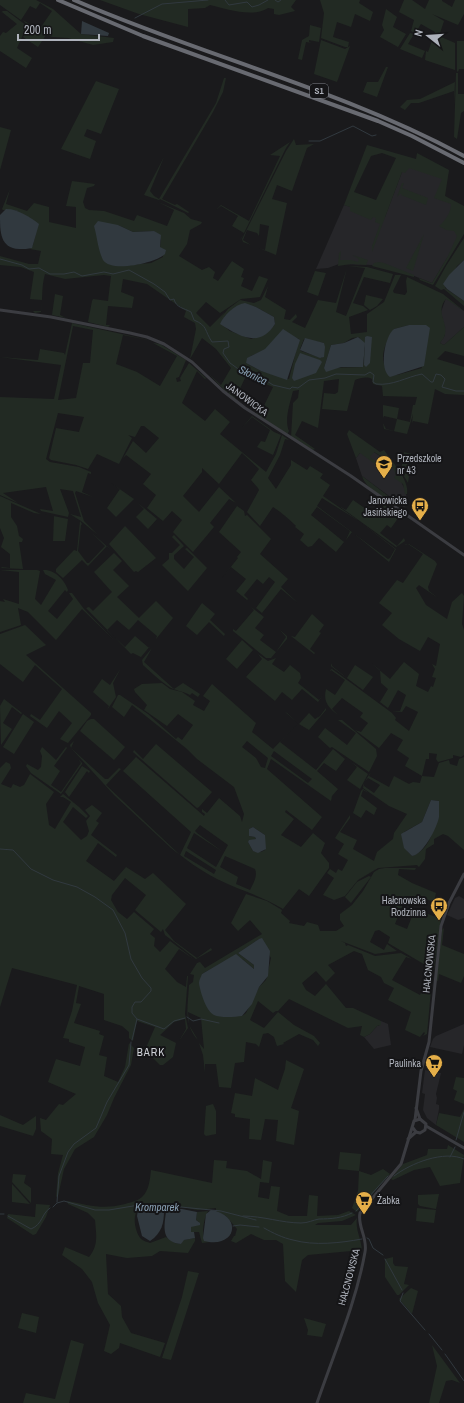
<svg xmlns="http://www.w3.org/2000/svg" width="464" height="1403" viewBox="0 0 464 1403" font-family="'Archivo Narrow',sans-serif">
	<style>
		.built { fill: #262629 }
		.green { fill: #222a23; fill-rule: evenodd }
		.water { fill: #31393f }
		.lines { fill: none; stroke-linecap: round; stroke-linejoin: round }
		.stream { stroke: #31393f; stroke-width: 1 }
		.tertiary { stroke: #3b3c41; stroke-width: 3 }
		.motorway { stroke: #686a71; stroke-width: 4 }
		.labels { text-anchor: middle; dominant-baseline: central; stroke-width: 4; stroke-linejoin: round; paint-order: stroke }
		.shield { fill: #151517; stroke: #80838a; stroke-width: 1 }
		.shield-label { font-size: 9px; font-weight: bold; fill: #aeb2bb }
		.street-label { font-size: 10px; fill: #aeb2bb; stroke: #151517 }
		.poi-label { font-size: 10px; fill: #aeb2bb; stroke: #151517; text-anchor: end }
		.water-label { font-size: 11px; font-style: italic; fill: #889fb2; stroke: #151517 }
		.neighbourhood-label { font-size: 11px; letter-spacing: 1px; fill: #ced1d7; stroke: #151517 }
	</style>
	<rect width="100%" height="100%" fill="#1a1a1c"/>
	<g class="built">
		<path d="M407 159 449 170 445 188 436 194 464 207V230L432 283 404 272 372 265 339 264 328 268 316 269 344 205 385 217Z"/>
		<path d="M446 298 464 311V327L444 345 440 343 445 335V330L441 312Z"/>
		<path d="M372 451 393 464 405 490 408 503 404 507 362 476 356 458 361 452Z"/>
		<path d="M459 896 464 899V918L458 920 447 915 455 898Z"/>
		<path d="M381 1021 388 1024 391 1045 374 1049 364 1037 370 1034 377 1026H379Z"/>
		<path d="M464 1024V1045L462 1054 430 1047 433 1039 436 1036Z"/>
		<path d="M425 1070 441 1073 436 1094 437 1098 436 1104 439 1105V1109L436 1125 427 1118 423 1110 425 1094 422 1093Z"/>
	</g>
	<g class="green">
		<path d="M0 0H36L53 9 81 34 114 38 113 42 93 45 68 38 53 37 46 35 38 47 23 37 29 27 23 20 39 30 52 11 40 3 36 9 30 6 21 20 0 5Z"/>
		<path d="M100 0H296L291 7 295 11 279 15 274 14V9L268 8C253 18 226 9 210 5L205 8 188 9V27L139 14Z"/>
		<path d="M320 0H360L359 3 373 12 370 21 355 14 351 27 337 22 333 37 349 42 348 47H345L321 38 324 13Z"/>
		<path d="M404 0H412L425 9 429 0H442V1L452 7 455 0H464V14L458 25 432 14 444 21 439 36 455 43V33V70L425 60 426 51 428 52 435 32 421 24 415 33 411 31 414 20 399 12Z"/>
		<path d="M386 9 397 17 393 27 406 34 398 47 380 37 384 30 382 25Z"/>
		<path d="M3 11H7L27 26 17 48 32 58 26 68 0 51V36L3 32 6 33 17 24 2 12 0 13Z"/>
		<path d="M310 25 321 28 319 42 309 40V42L312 43 306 42 302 60 298 59 302 40 309 36Z"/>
		<path d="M410 33 414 34 408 44 425 51 422 58 400 49Z"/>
		<path d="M321 40 345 49 350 46 337 82 314 74Z"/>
		<path d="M457 41H464V69H459L458 72 457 71Z"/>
		<path d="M386 67H388L377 97 363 92 367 82H378Z"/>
		<path d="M456 73H458V94H464V111L461 113 457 139 454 137Z"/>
		<path d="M224 78H226L223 92 213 112 162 199 175 205 177 204 189 212 188 213 160 199 159 200 144 195 164 157 150 191 154 196 159 199 216 103Z"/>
		<path d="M96 81 119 89 101 134 87 129 84 136 96 141 90 159 61 149Z"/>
		<path d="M455 82 454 105V91L419 103H411L405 110 400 107 407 100 420 99Z"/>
		<path d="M0 127 11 130 0 170Z"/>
		<path d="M294 139 296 145 314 144 307 148 292 191 277 185 272 199 287 203 276 255 259 248 265 250 269 226 260 224 259 236 257 233 247 230 243 240 251 245 243 242 242 239 286 151Z"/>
		<path d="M290 142 286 148 241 239 240 240 244 233 232 226 238 216 221 206 216 210 221 205 249 221 280 156 270 155Z"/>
		<path d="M367 145 416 159 417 153 449 170 445 196 464 206V234L433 285 420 280 419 278 432 283 448 256 457 236 454 231 446 230 439 226C446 220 451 212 451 204L434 198 442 179 409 168 405 173 402 172 372 252V246L380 224 375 222 376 218 373 217 371 220 350 211V207L344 205ZM382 153 396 158 376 200 354 192 371 156Z"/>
		<path d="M72 181 95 184 94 186 87 188 83 202 85 208 89 210 104 211 134 221 137 215 167 226 174 210 158 202 184 213 191 219 202 222 201 224 190 230 187 244 179 256 202 270 209 267 215 272 213 278 218 281 232 261 244 269 241 277 244 278 241 286 252 291 259 276 268 279 260 297 241 299 220 313 206 302 196 313 210 327 225 312 220 319 228 309 240 300 254 303 261 300 268 286 265 297 286 310 284 319 290 320 296 314 297 317 292 322 305 328 318 300 336 303 347 268 336 312 346 316 365 268 348 266 367 267 393 274 390 283 364 277 353 303 363 306 368 310 349 317 351 334 367 332V314L384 302 395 275H401L393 291 394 293 405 295 407 292 406 281 407 277 443 294 464 311 446 299C435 311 448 323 445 334 445 337 442 340 440 343L444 345 464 327V356L445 351 437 359 464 367V395L445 394 435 389 428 424 413 421 412 423 413 414 407 434 384 429 383 423 386 429 394 431 397 419 384 416 383 418V405L399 408 397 419 410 422 413 405H415L417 397 383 396 382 386 373 384 372 379C367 376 360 378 355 380L347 411 322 409 324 393 335 394 338 392 339 379 324 381 318 428 302 421 295 435 315 449 313 450 291 437 293 403 298 398 299 390 293 391C290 403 284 420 289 431L287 435 256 414 257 413 260 414 273 387 246 376 235 399 228 393 229 392H226L209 374 221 385 231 368 216 349 202 338 190 359 196 329 195 323 184 317 186 311 147 284 123 279 121 292 134 297 132 308 108 306 106 325H110L108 327 88 322 92 301 93 299 108 301 111 276 104 275 65 279 45 274C41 289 43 298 41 312L35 313 33 311H41L42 300 30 299 34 272 21 267 0 265V256L29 264H38L41 251 30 249 33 245 38 224 15 210H3L2 209 10 189 6 204 27 211 34 203 49 207V222L76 228V207L66 206ZM118 225 133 232 154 231 161 240 160 247 163 250V257L151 263 129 265ZM241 304 256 307 274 317 275 324C269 334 261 335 251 339L230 331 221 324 225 316ZM409 325 422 368 397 375C394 373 389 371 387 368 377 358 388 338 394 329ZM294 337 299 339 289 379 261 371 246 363 251 356ZM352 338 359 337 365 348 363 367 324 368 331 345 344 343ZM304 339 324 343 322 358 301 351 300 349Z"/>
		<path d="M402 183H404L402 188 428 198 426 205 401 195 402 194H400L397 197Z"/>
		<path d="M424 234 413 271 406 268Z"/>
		<path d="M464 238V260L457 266 445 288 464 301V306L444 289 441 290 435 286 446 266Z"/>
		<path d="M341 251 340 260H351L358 262 359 259 352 255 368 260 366 265 351 264 338 266 339 253Z"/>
		<path d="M379 262 384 263 414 275V277L372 266 374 263Z"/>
		<path d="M315 271 326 273 318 296 307 292Z"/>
		<path d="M55 294 63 296 60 315 66 318 52 315Z"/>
		<path d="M366 295 383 299 377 306 370 310 364 305Z"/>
		<path d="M72 323 153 341 123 335 116 364 137 372 160 386 177 356 153 343 160 344 186 360 179 377 176 378 177 382 181 381 180 378 189 363 206 378 205 379 197 371 182 403 205 421 215 409 230 422 220 434 266 472 276 454 282 435 289 440 285 439 280 455 268 478 276 489 291 465V460L307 470 310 466 323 474 320 478 330 485 323 496 359 521 396 549 389 562 352 532 346 540 350 531 317 507 311 515 344 542 336 552 319 538 312 546 308 547 300 540 304 534 295 527 296 526C288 518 282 513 273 507L260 526 247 512 259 490 258 488 251 480 259 469 242 453 219 484 202 468V472L183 496 199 512 219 487 236 503 229 499 210 523 214 527 193 552 173 532 182 520 172 511 163 521 147 508 156 495 143 484 151 474 126 455 123 458 133 441 146 453 159 438 144 426H141L135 437 128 435 132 438 119 464 97 454 88 469 76 465 51 460 49 458 56 428 79 432 84 417 58 413 46 459 50 462 79 467 91 472V474L88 473 82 492 93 497 76 491 75 493 84 521 98 535 81 521 70 514 81 517 73 491 60 489 69 513 68 517 41 511 40 509 53 511 46 487 3 493 18 503 0 495V397L54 399 61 365 0 357 38 360 40 349 64 353 65 355ZM73 326 93 330 90 363H83L76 398 58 400ZM322 498 359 521 395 549 390 558 388 559 317 506Z"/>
		<path d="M252 416 274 432 281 435 273 455 257 447 261 441 265 442 270 430 252 417 242 428Z"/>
		<path d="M349 430 380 452 384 450C391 460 410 481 407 494H405L403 484 394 478 396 474 391 465 384 459 380 463 378 462 381 456 374 452 370 457 377 462 375 464 360 453 356 458 347 434Z"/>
		<path d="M404 452 412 454 408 483 401 471Z"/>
		<path d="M362 476 396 502 393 504C383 497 366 489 362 476Z"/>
		<path d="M111 483 134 499 116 517 107 508 120 489Z"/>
		<path d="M0 496 41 514 34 513 11 503V517L17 526 19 536 23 539 22 542H19L23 569 2 568 1 567 10 568V554L1 547 4 538 0 528Z"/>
		<path d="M353 500 376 516 385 504 381 500 413 521 401 514 391 528 387 525 380 533 397 546 404 538 405 541 396 547 339 506 346 510Z"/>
		<path d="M138 503 157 519 148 529 136 517 144 509Z"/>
		<path d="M237 506 244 511 245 516 247 515 271 539 260 554 288 579 281 587 298 603 281 589 262 613 256 608 275 582 269 577 263 584 257 579 244 595 248 599 247 600 236 591 246 579 231 567 222 578 238 558 237 557 241 552 219 532Z"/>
		<path d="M44 514 68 519 65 541H53L54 516Z"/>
		<path d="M80 521 82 524 81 525 78 551 87 563H89L105 546 92 533 111 550 107 546 88 566 82 560 63 578 56 572V569L74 550 77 551Z"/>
		<path d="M125 526 156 558 138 572 136 571 134 572 109 544Z"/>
		<path d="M174 535 184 546 174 555V559L184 569 194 557 185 549 187 548 207 568 188 591 162 565 169 559V553H172L180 545 172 537Z"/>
		<path d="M408 544 404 545 406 544H409L435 561 437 564 428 587 429 591 438 598 419 585 416 588 426 605 447 619 452 602 462 593 464 596 462 624 464 630V755L461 757 453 755V758L438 762 436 759 437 754 429 753V759H426L422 776 434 777 439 763 449 760 450 764 457 766 459 759 464 757V850L448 836 443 834 434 839V844L426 849 425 859 419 867 417 865 378 868 358 880 345 896 334 900 323 895 334 878 327 873 330 869 336 873 338 869 342 871 348 860 338 854 344 844 335 838 350 815V818L340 832 357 840 353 849 374 861 377 852 393 839 394 833 407 814 389 806 363 788 364 783V786L374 793 380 785 368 778 365 781 371 772 369 776 389 787 394 776 409 784 413 782 420 783 422 776 405 766 409 758 397 750 403 740 391 733 379 748 355 730 361 732 368 723 360 717 363 713 342 698 332 709 338 715C328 707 323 702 326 689L335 695 345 680 331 670 330 671V670L332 669 392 713 396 718 395 720 409 731 418 712 406 706 402 712 392 711H400L406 695 398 690 388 708 380 702 388 689 381 683 380 670 371 663 390 679 404 662 419 674 416 686 428 692 431 686 433 687 436 678 432 677 435 669 432 664 436 666 440 644 428 637 420 651 399 639 382 625 392 613 379 603 397 580 403 583 423 554ZM431 800 439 801C435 819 434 849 412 856L407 851 404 832 422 822Z"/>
		<path d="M112 551 125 564 122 561 113 570 129 586 117 597 139 618 156 601 173 618 156 639 157 636 138 620 129 630 117 620 107 630 125 647 135 636 149 648 150 646 141 657 133 653 131 654 86 608 89 607 93 611 112 592 94 572 114 553Z"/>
		<path d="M0 570H37L40 571 35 599 41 605 56 580 45 574 43 570C54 569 65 580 68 590L67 592 65 590 48 611 57 619 73 599 69 593H72L84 609 115 641 82 609 56 640 28 612 18 608 21 625 0 632V601L5 602 3 599 19 604V572Z"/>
		<path d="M202 603 215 614 210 620 225 634 224 636 209 622 197 635 186 626Z"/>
		<path d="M251 607 264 617 255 628 264 635 260 640 276 652 286 637 280 630 287 636V639L271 658H266L233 631V629L236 631 254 610Z"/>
		<path d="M312 614 324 625 319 632 321 633 310 649 315 653 314 654 291 636 295 637Z"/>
		<path d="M25 625 46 645 26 655 91 713V715L68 743 60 739 72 723 59 711 47 728 30 716 31 714 40 720 62 689 35 665 23 682 0 664V634Z"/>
		<path d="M242 640 253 650 237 669 226 659Z"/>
		<path d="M152 648 144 662 174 689 183 683 200 694 198 697 192 693 190 695C183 691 175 691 168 686 159 680 151 672 143 665L142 660Z"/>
		<path d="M258 654 268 661 276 658 272 664 284 672 290 665 300 673 301 678 298 683 319 700 323 695 318 702 302 689 292 700 282 692 275 701 246 677 262 659Z"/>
		<path d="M332 663V666L347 678 355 665 373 677 363 690 332 667 331 666Z"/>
		<path d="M121 668 113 683 116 697 107 710 109 706 93 692 102 679 110 685Z"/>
		<path d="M162 683 170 689 182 692 195 701 193 705 204 711 210 701 203 696 212 684 256 723 252 732 273 749 298 723 285 712 287 713 298 723 280 742 316 770 333 749 345 759 336 771 324 763 317 771 338 789 332 796 331 801 271 759 267 769 322 817 312 830 286 810 285 812 294 819 281 835 301 847 313 833 325 843 321 853 329 863V868L309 896 299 889 283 909C262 896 239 890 217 879 201 871 185 859 171 848L114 795 71 748 70 745 74 741 71 748 105 779H108L119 768 121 769 106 785 180 855 191 832 123 771 136 757 204 816 205 814 202 812V809L207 813 219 798 240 816 242 822 244 814 234 787 197 759 187 749 132 705 124 717 112 707 118 695H120L148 714 176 739 178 737 182 740 193 725 178 714 167 726 144 710 147 705 135 692 134 689 142 684ZM247 741 268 758 265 768 261 767 256 758 242 747ZM274 751 312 779 308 783 271 756ZM200 825 228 845 216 867 187 848 194 833 223 852 197 833 195 831ZM253 827 265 835V850L261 852 253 851 248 842 256 839 255 837 249 836V829ZM186 851 216 870 214 874 184 856ZM225 856 255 869C258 876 253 884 250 890L236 884 238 877 220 867Z"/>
		<path d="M4 699 22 713 21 714 12 707 3 723 12 729 1 745 0 706Z"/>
		<path d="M326 708V710L309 730 299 724 309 713 315 719 320 716Z"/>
		<path d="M23 714 34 722 14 754 3 747Z"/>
		<path d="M91 719H94L125 747 114 760 80 731 87 721Z"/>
		<path d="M338 720H342L376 749 377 756 369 772 332 747 330 748 318 737 325 728 347 745 356 733Z"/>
		<path d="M156 744 212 792 199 807 197 808 133 752 134 750 143 759Z"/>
		<path d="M42 747 56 760 66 747 67 748 54 766 60 771 51 785 61 792 81 763 78 759 82 763V764L61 794 31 773 26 766 27 764 38 770 41 767 42 756 40 751Z"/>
		<path d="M6 762 10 764 11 768 1 784 11 788 13 784 20 787 24 785 30 774 54 792 46 804 49 825 55 829 71 802 63 797H60L63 794 79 807 88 816 86 818 73 807 63 822 81 840 87 836 89 831 86 821 90 816 85 810 92 805 102 813 96 821 99 823 91 835 117 855 116 857 98 843 86 861 114 881 126 867 145 879 153 873 186 904 165 930 174 941 197 958 211 948 212 950 196 959 165 935 163 929 161 932 135 910 146 895 125 878 112 895 111 900 118 912 127 919 134 912 154 929 150 934 155 938 154 946 160 952 170 941 195 960 179 949 165 969 177 982 186 987 187 976H188L185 1014 188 1028 179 1041 186 1029 185 1019 174 1022 160 1035 176 1043 173 1057 163 1065H160L145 1050 155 1027 137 1021 133 1041 129 1038V1032L122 1026 104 1020V994L79 986 76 1003 81 1004 74 1023 100 1031 99 1034 104 1036 99 1055 107 1057 104 1076 118 1082 125 1067 129 1043 134 1048 131 1065 114 1098 107 1115 94 1137 75 1149 64 1169 58 1196 56 1197 58 1173 63 1155 51 1154 52 1139 41 1131 40 1118 46 1120 59 1104 63 1105 76 1094 48 1082 56 1059 80 1066 85 1047 69 1042V1039L63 1038 72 1011 77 985 12 968 0 1007V768Z"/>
		<path d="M351 762 368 774 360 789 347 780 357 767Z"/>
		<path d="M82 766 90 771 89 773 87 771 69 797 65 792Z"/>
		<path d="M363 789 369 793 363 790 361 796 377 808 374 815 366 810 361 818 353 813 361 791Z"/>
		<path d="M385 868H416L415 870 399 869 398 875 412 883 436 893 434 902 420 897 415 900 412 907 403 904 395 924 407 929 415 909 441 919 434 970 388 943 390 937 379 930 375 931 370 942 384 950 387 944 397 951 375 954 341 941 345 943 346 946 348 945 375 956 401 953 412 959 406 957 392 980 420 995 424 987 431 990 427 1034 423 1036 425 1033 424 1032 420 1037 405 1030 411 1012 388 1000 394 988 384 983 381 977 368 970 362 954 354 951 328 965 335 973 326 982 316 971 302 983 306 990 315 996 326 984 346 1008H353L381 1021V1025L377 1026 370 1034 364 1037 360 1035 362 1026 348 1028 289 999 278 1011H276L273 1013 258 1001 250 1020 264 1028 278 1012 294 1025 314 1036 320 1043 318 1046 313 1040 299 1034 283 1043 284 1044 277 1046 274 1037 268 1033 263 1034 259 1047 256 1044 246 1042 244 1062 235 1063 231 1088 219 1087 216 1064H205V1073L203 1055 199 1043 204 1049 201 1018 188 1012 189 1025 198 1040C183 1024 188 1006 189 985L193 982 194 975 190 974 197 963 200 962 205 968 262 934 250 920 238 931 231 923 246 894 267 901 282 910 281 913 290 921 289 923 304 926 307 922 318 925 320 931H336L344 926 340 920V914L352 905 363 891 374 872 379 869ZM259 939 271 958 266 980 259 987 246 1013 242 1016H232L202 974 223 962 242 959 254 969V965L238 953Z"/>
		<path d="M369 876 371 877 351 903 345 897 357 882Z"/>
		<path d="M444 928 442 945 464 954V976L461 983 439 974 438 981 436 980 442 930Z"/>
		<path d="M286 1060 304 1069 291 1108 299 1111 294 1145 276 1141 278 1120 265 1119 261 1140 249 1139 250 1119 235 1117V1114L231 1113 235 1093 252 1096 255 1078 278 1090 285 1069Z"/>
		<path d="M456 1077 464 1078V1104L454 1100 457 1091 453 1089Z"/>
		<path d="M213 1104 216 1111V1134L206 1136 204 1134 206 1106Z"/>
		<path d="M464 1109V1142L436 1125 439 1113 460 1117Z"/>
		<path d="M0 1115 23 1125 36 1116V1129L33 1136 0 1126Z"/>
		<path d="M448 1145 464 1155 460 1183 440 1186 430 1167 414 1170 393 1180 391 1179 403 1164 427 1155 428 1149H447Z"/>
		<path d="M340 1152 361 1154 359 1171 371 1175 383 1169 390 1174 357 1212 352 1208 358 1191 359 1171 338 1169Z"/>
		<path d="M214 1160 227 1161 226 1168 247 1171 261 1179 263 1160 272 1162 269 1183 260 1182 258 1197 269 1199 271 1186 280 1187 277 1211 289 1216H307L309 1195 318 1196 317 1216 338 1215 349 1211 356 1215 342 1221 318 1223 315 1225H351L357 1218C355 1229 361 1238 362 1250L308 1255 302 1260 296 1292 285 1281 283 1244 276 1240H264L251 1234 236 1243 231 1241 234 1236H235L237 1229 226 1216 216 1211V1208L197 1210 182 1207 142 1206C131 1211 134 1231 141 1239 143 1241 148 1242 150 1243L166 1237 175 1243 181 1244 183 1240 195 1238V1241L188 1253 160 1251 152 1256 127 1258 106 1254 108 1294 121 1306 122 1317 131 1333 165 1343 160 1357 120 1343 119 1348 111 1354 104 1351 110 1325 98 1303 92 1282 82 1269 62 1255 65 1247 89 1257C99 1245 96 1234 95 1220L88 1213 68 1204 67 1201C89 1205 102 1210 125 1204 131 1202 138 1201 142 1197 149 1191 150 1179 151 1170L212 1183Z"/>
		<path d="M13 1174 26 1175 24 1183 31 1188V1203L12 1182Z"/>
		<path d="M12 1184 30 1204 12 1202Z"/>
		<path d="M439 1194 436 1209 420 1206 418 1204V1195Z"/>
		<path d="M36 1204 50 1205 46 1217 36 1234 33 1235 7 1218 8 1214 35 1217Z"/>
		<path d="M417 1208 436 1210 434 1223 416 1221Z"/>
		<path d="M208 1211C204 1218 201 1233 205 1241L210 1242 202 1243 199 1232H191V1227L199 1222 196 1220 197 1212Z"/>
		<path d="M393 1257V1263L395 1266 408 1267 404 1284 409 1285 399 1295H397L385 1277V1259Z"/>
		<path d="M188 1271 199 1273 171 1360 162 1358 182 1297Z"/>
		<path d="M411 1288 418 1291 412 1314 399 1299Z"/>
		<path d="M22 1313 39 1317 36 1333 18 1328Z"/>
		<path d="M304 1318 326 1324 322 1337 307 1335 308 1330Z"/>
		<path d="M71 1340 84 1344 69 1403H23L26 1393 55 1399Z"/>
		<path d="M432 1345 460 1383 452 1380 446 1381 439 1403H429L437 1366Z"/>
	</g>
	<g class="water">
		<path d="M82 21 109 33 108 36 81 34Z"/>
		<path d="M6 209C18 209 30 217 39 224L32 248C28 249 24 249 19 249 0 248 0 232 0 215Z"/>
		<path d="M98 221 118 225 133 232 154 231 161 235 160 247 166 250 165 254C156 263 111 273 103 260 98 250 97 236 94 226Z"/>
		<path d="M464 260V301L447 289 443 284 449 275Z"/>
		<path d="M245 303 256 307 274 317 275 324C260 348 240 337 220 324 224 315 234 305 245 303Z"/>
		<path d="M409 325H426L430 328 424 366 390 377C379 370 384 337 394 329Z"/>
		<path d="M283 329 300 340 287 380 261 371 246 363 247 358 265 349Z"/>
		<path d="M367 336 372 337 370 363 366 367 364 365 365 337Z"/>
		<path d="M358 337 365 343 363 367H341L326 372 324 368 331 345 344 343Z"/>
		<path d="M305 338 324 343 325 347 324 357 320 358 300 350Z"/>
		<path d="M300 353 320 360 322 362 316 373 294 381 292 378 295 364Z"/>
		<path d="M431 800 439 801C439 806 439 812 439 817 437 828 423 855 412 856L404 848 401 834 422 822Z"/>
		<path d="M253 827 265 835 266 849 258 853 253 851 248 842 249 840 256 839 255 837 249 836V829Z"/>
		<path d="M262 938 270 951 268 976 259 987 252 1004 242 1016C235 1017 220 1018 214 1015 206 1011 200 991 199 983 199 980 201 977 202 974L236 954 254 969V965L238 953 259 939Z"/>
		<path d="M142 1207 164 1210C164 1223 162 1233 150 1241L142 1236 137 1216 138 1210Z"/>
		<path d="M182 1209 197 1212 196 1220 200 1223V1225L191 1227V1232H194L195 1238 184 1240 181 1244C161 1242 164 1227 166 1212L172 1209Z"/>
		<path d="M211 1210C243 1215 237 1249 204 1241L203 1238 206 1214Z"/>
	</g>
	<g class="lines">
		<g class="stream">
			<path d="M225 0 229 5 247 2 252 7 259 5 268 0"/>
			<path d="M275 0 278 2 281 0"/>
			<path d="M135 18 162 4 208 0"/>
			<path d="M309 141H320L353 126 372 136 376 135"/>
			<path d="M0 259 22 265 29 269 39 268 50 274H64L74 272 82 276 104 272 113 274 129 270 154 284 165 292 170 300 174 299C176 308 184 308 191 312L194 320C208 326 204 330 212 342L228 341 229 347 224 349 223 353 230 363 241 371 261 377 273 385 290 389 292 387 298 388 309 380 325 378 336 374 365 375 370 372 374 375 373 382 376 384C393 386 406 377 422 374L431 382H433L436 374 441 375 445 379 442 387 456 391H464"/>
			<path d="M0 849 13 850 31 869 53 880 77 887 95 897 113 910 125 933 131 959 142 978 151 988V991L141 1002H135L132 1007V1013L137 1019 132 1040"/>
			<path d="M187 1017 193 1021 201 1019 219 1023"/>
			<path d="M137 1019 164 1029 174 1021 185 1018"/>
			<path d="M456 1140 464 1112"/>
			<path d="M450 1157 455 1147"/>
			<path d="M394 1176C411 1163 444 1150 464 1159"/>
			<path d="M57 1202 59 1176 68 1152 74 1144 96 1128 107 1102 129 1065 131 1042"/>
			<path d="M53 1207 57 1203 64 1201 95 1210H109L139 1205 181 1207 221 1211 256 1220"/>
			<path d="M356 1211 388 1176"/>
			<path d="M0 1214H4"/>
			<path d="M8 1216 31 1229C43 1224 41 1214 50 1208"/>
			<path d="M243 1216C263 1216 282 1223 301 1223 308 1223 313 1220 319 1219 331 1219 342 1218 352 1213"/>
			<path d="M233 1226 240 1225 259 1227"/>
			<path d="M264 1228C273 1233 283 1238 293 1240 314 1246 340 1243 362 1239"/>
			<path d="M367 1238 369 1239 373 1248 383 1255"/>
			<path d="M385 1259 402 1290"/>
			<path d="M403 1293 400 1301 425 1330"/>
			<path d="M429 1334 442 1350"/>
			<path d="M445 1354 464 1381"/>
		</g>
		<g class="tertiary">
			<path d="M0 310 51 317 130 333 147 337 164 344 192 362 223 391 245 408 351 476 464 555"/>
			<path d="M416 1108 420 1119"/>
			<path d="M415 1120 421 1071 429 1042 441 926 449 903 464 874"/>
			<path d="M426 1126 464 1148"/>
			<path d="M408 1139 416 1132"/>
			<path d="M317 1403C334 1353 356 1303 365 1252 368 1238 357 1226 360 1213L401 1164 414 1121 420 1119 426 1124 425 1130 420 1133 416 1132 413 1128"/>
		</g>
		<g class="motorway">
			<path d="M58 0 143 36 378 121 412 136 464 163"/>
			<path d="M74 0C203 56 340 89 464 156"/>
		</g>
	</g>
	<defs>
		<symbol id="school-pin" viewBox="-11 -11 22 30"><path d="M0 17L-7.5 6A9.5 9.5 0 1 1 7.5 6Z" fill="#e5af49" stroke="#151517"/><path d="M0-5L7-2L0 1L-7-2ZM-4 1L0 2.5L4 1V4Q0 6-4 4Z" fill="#111"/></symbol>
		<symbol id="bus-pin" viewBox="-11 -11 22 30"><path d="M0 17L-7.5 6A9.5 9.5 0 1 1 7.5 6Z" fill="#e5af49" stroke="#151517"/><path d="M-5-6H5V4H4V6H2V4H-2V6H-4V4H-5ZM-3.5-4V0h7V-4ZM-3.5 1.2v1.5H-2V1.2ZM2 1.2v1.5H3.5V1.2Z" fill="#111"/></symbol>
		<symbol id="supermarket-pin" viewBox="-11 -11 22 30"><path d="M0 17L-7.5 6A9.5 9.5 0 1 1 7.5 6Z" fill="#e5af49" stroke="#151517"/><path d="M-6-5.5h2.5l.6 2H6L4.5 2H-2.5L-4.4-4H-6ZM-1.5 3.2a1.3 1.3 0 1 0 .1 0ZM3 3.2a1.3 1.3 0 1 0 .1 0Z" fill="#111"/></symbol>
	</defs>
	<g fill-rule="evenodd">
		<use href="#school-pin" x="374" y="454" width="20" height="27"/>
		<use href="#bus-pin" x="410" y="496" width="20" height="27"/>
		<use href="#bus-pin" x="429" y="896" width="20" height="27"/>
		<use href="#supermarket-pin" x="424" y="1053" width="20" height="27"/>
		<use href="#supermarket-pin" x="354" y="1190" width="20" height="27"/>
	</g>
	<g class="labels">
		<rect class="shield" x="310" y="84" width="18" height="14" rx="3"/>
		<g class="shield-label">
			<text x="319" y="91">S1</text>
		</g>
		<g class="street-label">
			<text transform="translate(247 399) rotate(36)">JANOWICKA</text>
			<text transform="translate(429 964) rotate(-84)">HAŁCNOWSKA</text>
			<text transform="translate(349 1277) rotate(-75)">HAŁCNOWSKA</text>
		</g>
		<g class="poi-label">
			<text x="397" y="458" text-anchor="start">Przedszkole<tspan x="397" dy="12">nr 43</tspan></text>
			<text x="407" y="500">Janowicka<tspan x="407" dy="12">Jasińskiego</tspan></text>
			<text x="426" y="900">Hałcnowska<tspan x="426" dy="12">Rodzinna</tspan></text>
			<text x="421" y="1063">Paulinka</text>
			<text x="377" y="1200" text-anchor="start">Żabka</text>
		</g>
		<g class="water-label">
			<text transform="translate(253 375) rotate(26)">Słonica</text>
			<text x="157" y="1207">Kromparek</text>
		</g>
		<g class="neighbourhood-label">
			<text x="151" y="1052">BARK</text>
		</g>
	</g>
	<g transform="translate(428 36) rotate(287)" stroke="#151517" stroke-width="3" paint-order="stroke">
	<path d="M0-3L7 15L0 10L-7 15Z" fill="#aeb2bb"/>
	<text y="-6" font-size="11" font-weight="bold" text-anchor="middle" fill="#aeb2bb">N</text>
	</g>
	<path d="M18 34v6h81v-6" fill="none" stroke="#aeb2bb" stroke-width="2"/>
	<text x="24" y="34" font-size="12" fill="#aeb2bb" stroke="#151517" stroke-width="3" paint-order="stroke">200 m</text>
</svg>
